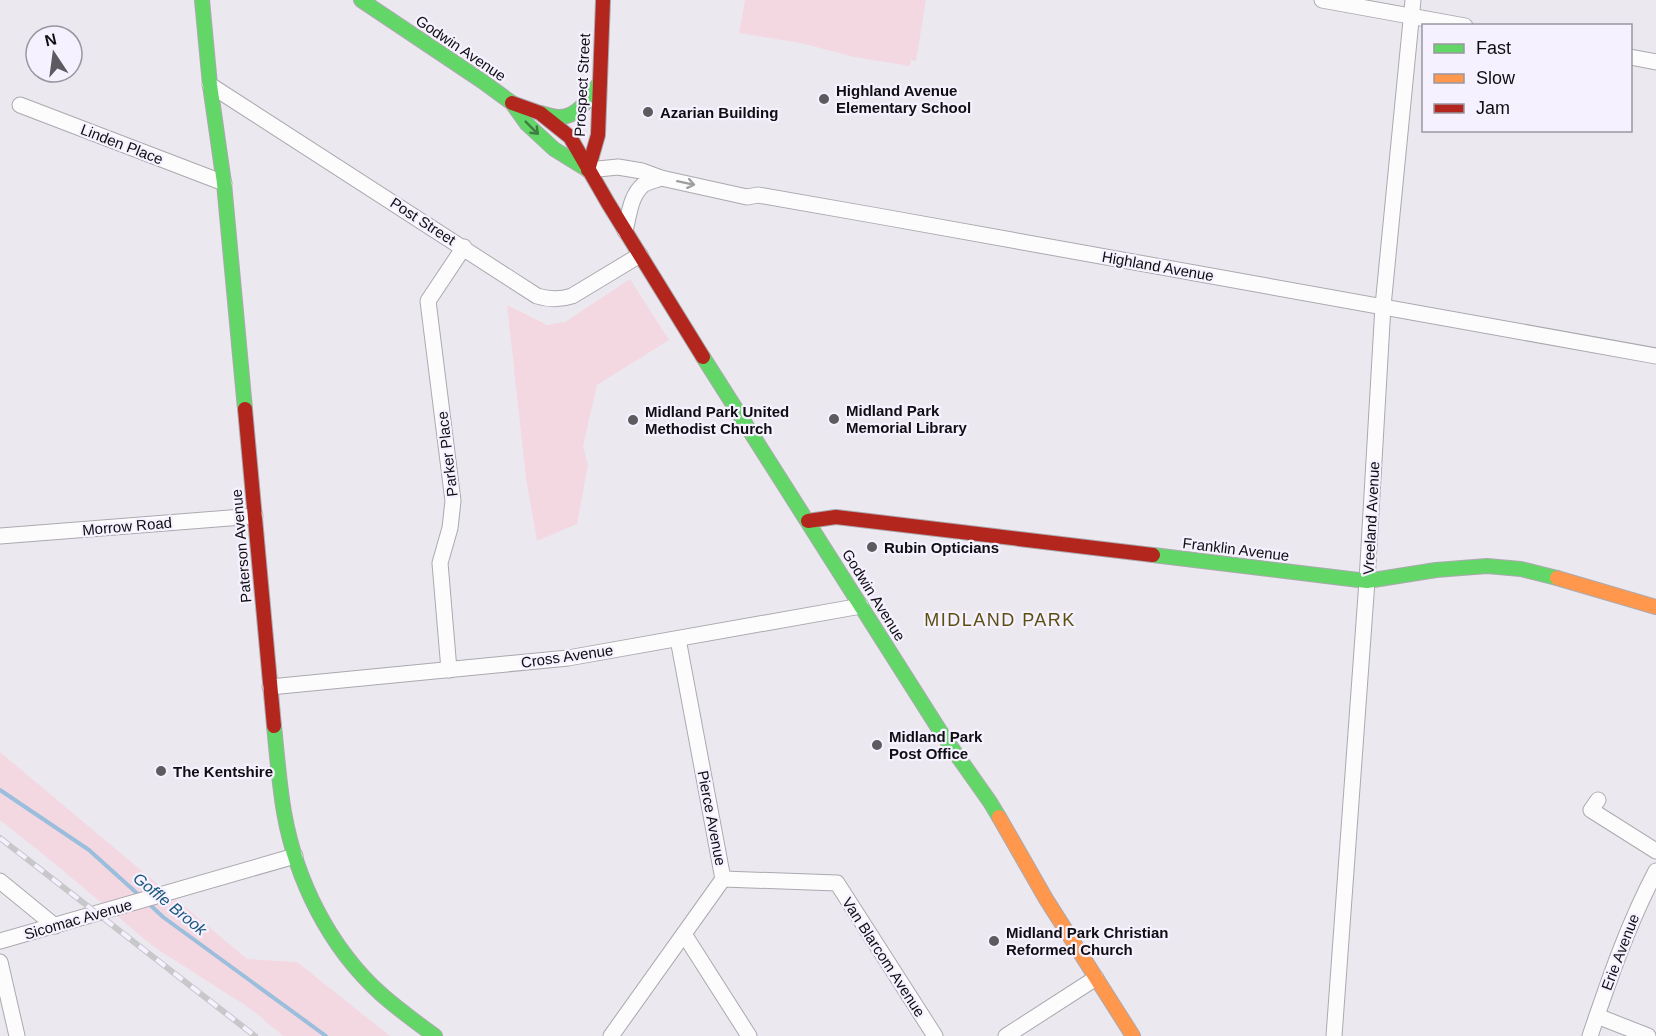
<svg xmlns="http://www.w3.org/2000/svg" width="1656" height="1036" viewBox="0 0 1656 1036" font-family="Helvetica,sans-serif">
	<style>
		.green { fill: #f4d8e1 }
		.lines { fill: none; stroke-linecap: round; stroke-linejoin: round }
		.stream { stroke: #9abedb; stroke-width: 4 }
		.street-casing { stroke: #aba9af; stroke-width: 17 }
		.fast-casing { stroke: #aba9af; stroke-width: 16 }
		.slow-casing { stroke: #aba9af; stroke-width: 16 }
		.jam-casing { stroke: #aba9af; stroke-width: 16 }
		.street { stroke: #fcfcfd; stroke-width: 15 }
		.fast { stroke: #63d668; stroke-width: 14 }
		.slow { stroke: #ff974d; stroke-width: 14 }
		.jam { stroke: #b3261e; stroke-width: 14 }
		.rail-casing { stroke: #c8c7ca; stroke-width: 6 }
		.rail { stroke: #f6f1ff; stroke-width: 4; stroke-dasharray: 11; stroke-linecap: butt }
		.oneway { stroke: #3e7c42 }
		.oneway2 { stroke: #9e9d9f }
		.poi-dot { fill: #5d5a60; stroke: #f6f1ff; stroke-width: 2 }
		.labels { text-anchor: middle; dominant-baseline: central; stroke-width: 4.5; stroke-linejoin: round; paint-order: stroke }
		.street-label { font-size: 15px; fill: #100e13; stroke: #f6f1ff }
		.poi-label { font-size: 15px; font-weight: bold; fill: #100e13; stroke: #f6f1ff; text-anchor: start }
		.water-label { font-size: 16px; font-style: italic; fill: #19567c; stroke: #f6f1ff }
		.quarter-label { font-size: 18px; letter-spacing: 1.5px; fill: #5b4f11; stroke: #f6f1ff }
	</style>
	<rect width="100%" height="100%" fill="#ebe8f0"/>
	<g class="green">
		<path d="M745 0H926L916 61 911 60 910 66 854 57 801 43 739 33Z"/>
		<path d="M630 279 669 340 597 385 583 446 588 465 577 524 537 541 526 478 507 305 547 325 565 322Z"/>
		<path d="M0 752 247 959 297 962 390 1036H283L251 1009 154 947 49 859 0 820Z"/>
	</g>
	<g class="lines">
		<g class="stream">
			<path d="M0 790 89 850 140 896"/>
			<path d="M148 903 163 917 326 1036"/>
		</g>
		<defs>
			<g id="street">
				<path d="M1322 0 1465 26"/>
				<path d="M1630 57 1656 62"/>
				<path d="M210 85 537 296C550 300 560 300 572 296L640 255"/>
				<path d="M20 105 224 183"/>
				<path d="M588 170 618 167 642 171 661 178 747 197 758 195 878 216 1656 356"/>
				<path d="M625 231C629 216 630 196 643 185 647 182 656 180 661 178"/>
				<path d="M0 536 255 516"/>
				<path d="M449 670 440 563 450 528 453 501 428 301 464 247"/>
				<path d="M270 687 568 658 861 606"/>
				<path d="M1598 800 1591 810 1656 851"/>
				<path d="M723 879 837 883 935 1036"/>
				<path d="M0 881 55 926"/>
				<path d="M684 934 749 1036"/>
				<path d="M0 941 295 856"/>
				<path d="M0 962 17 1036"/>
				<path d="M1597 1016 1648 1036"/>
				<path d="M611 1036 723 879 678 639"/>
				<path d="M1006 1036 1096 978"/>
				<path d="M1334 1036 1367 581 1383 306 1413 0"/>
				<path d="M1590 1036C1609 980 1628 924 1656 871"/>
			</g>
			<g id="fast">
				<path d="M202 0 210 85 224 183 245 409"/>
				<path d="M361 0 482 81 512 103 527 124 554 149 588 170"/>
				<path d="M540 113C546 114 553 117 560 117 579 117 590 96 600 82"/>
				<path d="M703 357 942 734 990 802 999 817"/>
				<path d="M1153 555 1367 581 1436 570 1487 566 1521 569 1557 578"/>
				<path d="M274 726C277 754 279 783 284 812 296 880 329 947 381 994 398 1009 417 1023 435 1036"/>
			</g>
			<g id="slow">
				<path d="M1557 578 1656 607"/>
				<path d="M999 817 1046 899 1133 1036"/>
			</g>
			<g id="jam">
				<path d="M512 103 540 113 570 137 608 203 703 357"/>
				<path d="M588 170 598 135 603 0"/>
				<path d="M245 409 274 726"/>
				<path d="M808 521 836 517 1153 555"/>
			</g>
		</defs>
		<use href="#street" class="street-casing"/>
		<use href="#fast" class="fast-casing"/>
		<use href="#slow" class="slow-casing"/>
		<use href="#jam" class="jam-casing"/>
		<use href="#street" class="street"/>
		<use href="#fast" class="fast"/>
		<use href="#slow" class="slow"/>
		<use href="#jam" class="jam"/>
		<defs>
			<path id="rail" d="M0 838 255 1036"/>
		</defs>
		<use href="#rail" class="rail-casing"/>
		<use href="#rail" class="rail"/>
	</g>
	<defs><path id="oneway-shaft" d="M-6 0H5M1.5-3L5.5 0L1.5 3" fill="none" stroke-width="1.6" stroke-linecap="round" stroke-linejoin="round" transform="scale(1.5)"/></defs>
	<use class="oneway" href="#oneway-shaft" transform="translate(532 128) rotate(45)"/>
	<use class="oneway2" href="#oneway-shaft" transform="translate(686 183) rotate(12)"/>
	<g class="poi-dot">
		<circle cx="824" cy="99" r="6"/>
		<circle cx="648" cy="112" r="6"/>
		<circle cx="834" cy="419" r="6"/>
		<circle cx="633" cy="420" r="6"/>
		<circle cx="872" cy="547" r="6"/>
		<circle cx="877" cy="745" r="6"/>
		<circle cx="161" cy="771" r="6"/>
		<circle cx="994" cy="941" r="6"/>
	</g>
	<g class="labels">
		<g class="street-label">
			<text transform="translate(461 48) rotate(34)">Godwin Avenue</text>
			<text transform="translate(582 85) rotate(-87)">Prospect Street</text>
			<text transform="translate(122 144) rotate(21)">Linden Place</text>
			<text transform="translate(423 221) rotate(33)">Post Street</text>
			<text transform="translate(1158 266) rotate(10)">Highland Avenue</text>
			<text transform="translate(447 454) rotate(-97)">Parker Place</text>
			<text transform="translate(1371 518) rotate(-87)">Vreeland Avenue</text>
			<text transform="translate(127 526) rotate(-5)">Morrow Road</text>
			<text transform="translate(241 546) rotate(-95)">Paterson Avenue</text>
			<text transform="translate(1236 549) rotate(7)">Franklin Avenue</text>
			<text transform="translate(874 595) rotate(58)">Godwin Avenue</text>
			<text transform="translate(567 656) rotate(-8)">Cross Avenue</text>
			<text transform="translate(712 818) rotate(79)">Pierce Avenue</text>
			<text transform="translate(78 919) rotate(-16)">Sicomac Avenue</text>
			<text transform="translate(1620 952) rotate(-69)">Erie Avenue</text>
			<text transform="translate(884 957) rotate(57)">Van Blarcom Avenue</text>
		</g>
		<g class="poi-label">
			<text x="836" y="90">Highland Avenue<tspan x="836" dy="17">Elementary School</tspan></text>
			<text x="660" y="112">Azarian Building</text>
			<text x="846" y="410">Midland Park<tspan x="846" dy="17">Memorial Library</tspan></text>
			<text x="645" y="411">Midland Park United<tspan x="645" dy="17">Methodist Church</tspan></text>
			<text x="884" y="547">Rubin Opticians</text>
			<text x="889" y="736">Midland Park<tspan x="889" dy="17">Post Office</tspan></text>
			<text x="173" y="771">The Kentshire</text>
			<text x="1006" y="932">Midland Park Christian<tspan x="1006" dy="17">Reformed Church</tspan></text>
		</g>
		<g class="water-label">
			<text transform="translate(170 904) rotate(39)">Goffle Brook</text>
		</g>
		<g class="quarter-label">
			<text x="1000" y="620">MIDLAND PARK</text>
		</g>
	</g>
	<rect x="1422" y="24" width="210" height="108" fill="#f6f1ff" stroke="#9a96a1" stroke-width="1.5"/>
	<rect x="1434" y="44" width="30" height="9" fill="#63d668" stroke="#9a96a1" stroke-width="1.5"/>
	<text x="1476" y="54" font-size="18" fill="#100e13">Fast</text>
	<rect x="1434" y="74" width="30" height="9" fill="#ff974d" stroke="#9a96a1" stroke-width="1.5"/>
	<text x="1476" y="84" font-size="18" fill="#100e13">Slow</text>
	<rect x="1434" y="104" width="30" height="9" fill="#b3261e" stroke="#9a96a1" stroke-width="1.5"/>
	<text x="1476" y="114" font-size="18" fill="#100e13">Jam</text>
	<g transform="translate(54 54) rotate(347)"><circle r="28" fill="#f6f1ff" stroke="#9a96a1" stroke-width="1.5"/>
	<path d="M0-4.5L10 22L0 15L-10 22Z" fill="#5d5a60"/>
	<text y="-9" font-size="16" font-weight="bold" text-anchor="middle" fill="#100e13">N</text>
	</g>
</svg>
